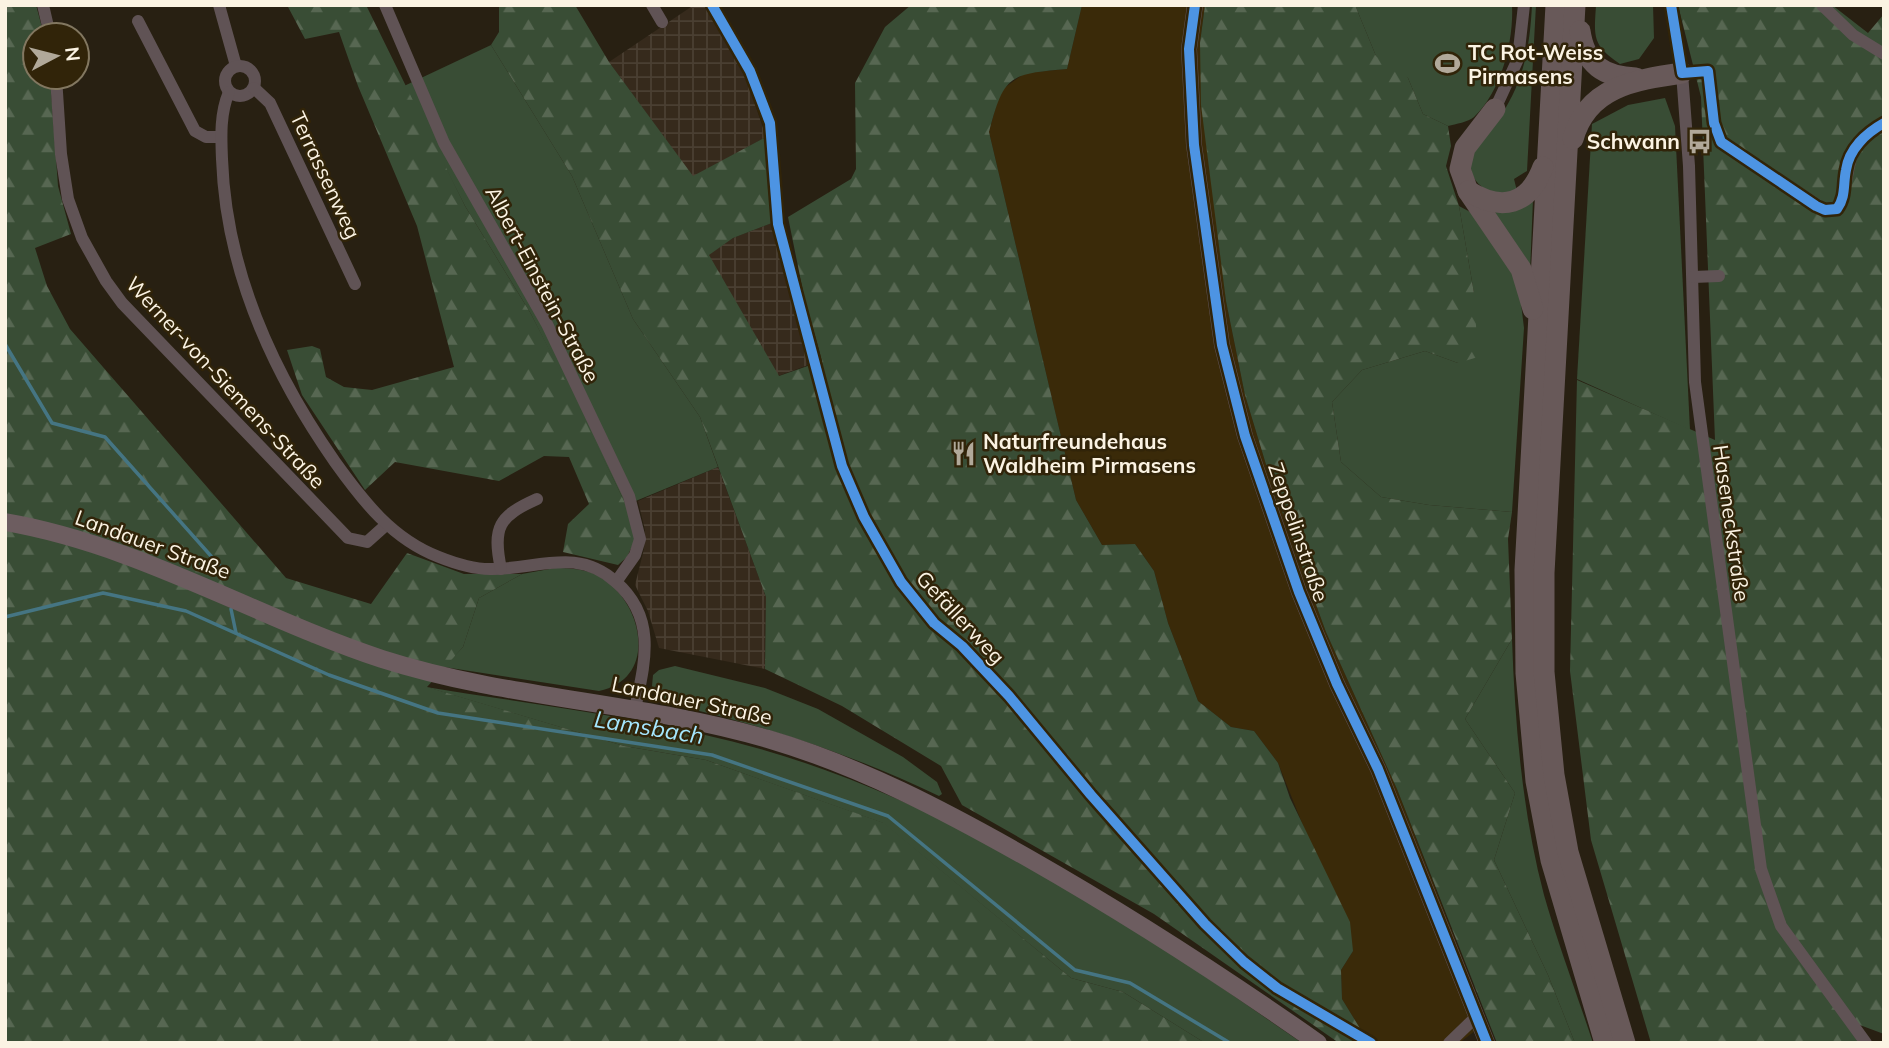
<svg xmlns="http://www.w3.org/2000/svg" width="1889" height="1048" viewBox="0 0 1889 1048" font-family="Mulish,sans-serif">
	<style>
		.built { fill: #3a2a09 }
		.industrial { fill: url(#industrial-grid) }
		.green { fill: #394d35 }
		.forest { fill: url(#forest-firs) }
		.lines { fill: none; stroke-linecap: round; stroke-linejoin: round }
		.stream { stroke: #457583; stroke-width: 3.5 }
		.minor { stroke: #605355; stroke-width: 12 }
		.tertiary { stroke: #605355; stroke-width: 16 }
		.secondary { stroke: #6d5d60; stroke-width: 18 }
		.trunk { stroke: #685959; stroke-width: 21 }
		.cycleway-casing { stroke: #312409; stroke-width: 15 }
		.cycleway { stroke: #4d94e3; stroke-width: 10 }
		.labels { text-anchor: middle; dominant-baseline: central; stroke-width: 5; stroke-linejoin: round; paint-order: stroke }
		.poi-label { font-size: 21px; font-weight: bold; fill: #fbf3e3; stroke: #312409; text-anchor: start }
		.street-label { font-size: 21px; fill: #fbf3e3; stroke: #312409 }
		.water-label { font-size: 23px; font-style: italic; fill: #a5e7fe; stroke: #312409 }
	</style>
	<defs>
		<pattern id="industrial-grid" width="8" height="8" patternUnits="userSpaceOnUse" patternTransform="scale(1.75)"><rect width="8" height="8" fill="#362a1c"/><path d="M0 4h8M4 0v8" fill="none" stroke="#4a3f32"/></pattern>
		<pattern id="forest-firs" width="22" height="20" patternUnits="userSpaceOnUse" patternTransform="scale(1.75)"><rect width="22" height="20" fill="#394d35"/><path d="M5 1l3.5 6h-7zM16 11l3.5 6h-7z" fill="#576752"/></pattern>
	</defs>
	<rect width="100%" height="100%" fill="#282012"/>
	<path class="built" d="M1082 5H1205L1200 43 1226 301 1245 395 1271 481 1326 632 1397 789 1487 1022 1459 1043H1369L1342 999 1341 970 1353 951 1278 763 1254 731 1231 727 1198 701 1168 623 1154 571 1135 544 1102 545 1076 500 989 132 1000 91 1025 73 1067 69Z"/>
	<g class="industrial">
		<path d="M694 5H706L747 80 766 137 693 177 609 62Z"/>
		<path d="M772 223 811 364 778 376 708 255 733 238Z"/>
		<path d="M718 467 766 597 765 669 659 648 648 611 635 585 644 549 645 530 638 501Z"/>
	</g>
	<g class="green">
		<path d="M1355 5H1512C1514 41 1501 92 1474 117 1468 122 1456 124 1448 126L1423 114 1408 78 1376 56Z"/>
		<path d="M1532 5H1536L1527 171 1514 179 1517 191 1495 196C1483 188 1469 180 1471 163 1474 141 1495 127 1505 109 1525 76 1530 43 1532 5Z"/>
		<path d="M1596 5H1653L1654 38 1639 59 1620 64C1592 45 1594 37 1596 5Z"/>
		<path d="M491 45 572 176 633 319 700 417 718 467 626 505 531 314 465 206 404 86Z"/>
		<path d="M1665 98 1675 126 1690 430 1577 379 1592 124 1628 105Z"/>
		<path d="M1533 199 1530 273 1491 213Z"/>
		<path d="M1459 206 1474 214 1510 266 1519 287 1524 328 1512 512 1429 505 1381 497 1341 462 1332 402 1362 370 1425 351 1458 363 1474 293Z"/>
		<path d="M555 568C569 568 585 569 597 575 642 598 661 678 599 691L444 667 463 647 479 598 522 574Z"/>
		<path d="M1512 639C1515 725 1522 811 1544 895 1558 944 1577 994 1593 1043H1575L1548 975 1494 860 1515 793 1465 719Z"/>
		<path d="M675 666 765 688 818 709 903 757 937 782 942 794 939 796C850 753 757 723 661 702L652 686 653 675 659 670Z"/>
		<path d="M426 687C560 709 697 723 825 770 997 832 1153 940 1302 1043H1205L1123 992 1071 978 883 823 706 760 624 746Z"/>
	</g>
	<g class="forest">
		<path d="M5 5H36L44 35H35V77H50L58 186 71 234 35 248 47 286 70 329 286 578 371 604 407 553 464 574H522L479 598 463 647 427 687 624 746 706 760 884 823 1071 978 1123 992 1205 1043H5Z"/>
		<path d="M287 5H366L465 206 531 314 571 392 626 505 635 540 627 557 618 565 563 552 568 524 589 504 569 457 544 456 499 481 395 462 365 490 302 395 287 350 312 346 320 349 326 377 344 387 372 390 454 367 417 226 358 86 339 32 305 39Z"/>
		<path d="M499 5H575L609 62 693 176 766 137 772 223 733 238 709 255 779 376 822 361 804 296 788 217 851 179 856 169 855 83 885 27 911 5H1082L1067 69C1009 74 1004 75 989 132L1076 500 1102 545 1135 544 1154 571 1168 623 1198 701 1231 727 1254 731 1278 763 1290 798 1350 922 1353 951 1341 970 1342 999 1369 1043H1339L1154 914 962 805 941 766 842 706 765 669 766 597 700 417 633 319 572 176 491 45 499 32Z"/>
		<path d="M1205 5H1355L1376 56 1399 66 1408 78 1423 114 1448 126 1451 146 1446 166 1459 206 1474 293 1478 357 1458 363 1425 351 1362 370 1332 402 1341 462 1381 497 1429 505 1512 512 1508 539 1512 639 1465 719 1515 793 1494 860 1548 975 1575 1043H1497L1397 789 1326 632 1271 481 1245 395 1226 301 1201 105 1200 43Z"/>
		<path d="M1678 5H1832L1868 33 1884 14V1034L1849 1021 1866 1043H1651L1591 840 1570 671 1577 380 1715 440 1701 97Z"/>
	</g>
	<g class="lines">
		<g class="stream">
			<path d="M5 344 52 423 105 437 227 574"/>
			<path d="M231 609 236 633"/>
			<path d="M5 617 103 593 186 611 329 675 438 713 712 755 888 816 1075 970 1130 983 1230 1043"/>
		</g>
		<g class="minor">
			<path d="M43 5 50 35"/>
			<path d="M219 5 236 66"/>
			<path d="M385 5 444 143 547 324 629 496 640 539 635 555 616 582"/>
			<path d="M652 5 662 22"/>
			<path d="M712 5 750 71 770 123 778 224 842 466 864 517 901 582 934 623 962 646 1009 696 1091 795 1205 924 1244 962 1277 988 1371 1043"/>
			<path d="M1671 5 1682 73 1689 166 1695 382 1761 869 1781 926 1866 1043"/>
			<path d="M1822 5 1853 35 1884 54"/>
			<path d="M138 21 195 131 206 137H221"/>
			<circle cx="240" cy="81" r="15"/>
			<path d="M1682 73 1708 71 1714 123 1721 142 1825 210H1833L1841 203C1853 165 1841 147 1884 123"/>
			<path d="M56 77 61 154 68 199 82 238 106 281 122 303 348 538 367 542 386 525"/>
			<path d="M254 88 270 103 355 284"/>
			<path d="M229 92C220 113 221 136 222 159 226 271 272 372 335 462 363 501 392 539 439 557 454 563 473 569 490 569 535 570 577 546 616 582 657 618 645 662 635 709"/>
			<path d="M1495 109 1518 59 1524 5"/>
			<path d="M1693 277 1719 276"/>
			<path d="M501 569C492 527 499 516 537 499"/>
			<path d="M1449 1043 1477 1016"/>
		</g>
		<path class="tertiary" d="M1195 5 1189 49 1194 145 1222 345 1245 436 1299 592 1337 684 1378 769 1487 1043"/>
		<path class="secondary" d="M5 522C139 545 255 617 382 659 507 699 642 702 768 739 860 766 945 811 1028 858 1128 915 1224 977 1318 1043"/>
		<g class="trunk">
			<path d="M1556 5 1525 570 1526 673 1536 781 1551 860 1605 1043"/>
			<path d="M1575 5 1544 573V672L1554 775 1568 852 1625 1043"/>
			<path d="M1580 31C1585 65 1604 77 1636 78"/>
			<path d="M1495 109 1465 148 1460 169 1468 191 1521 269 1533 309"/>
			<path d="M1573 139C1587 87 1634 80 1682 73"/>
			<path d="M1468 191C1502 212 1529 205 1543 167"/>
		</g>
		<defs>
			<g id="cycleway">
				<path d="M712 5 750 71 770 123 778 224 842 466 864 517 901 582 934 623 962 646 1009 696 1091 795 1205 924 1244 962 1277 988 1371 1043"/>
				<path d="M1195 5 1189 49 1194 145 1222 345 1245 436 1299 592 1337 684 1378 769 1487 1043"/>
				<path d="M1671 5 1682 73 1708 71 1714 123 1721 142 1816 206 1825 210 1837 209C1846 197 1843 184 1846 170 1849 149 1866 133 1884 123"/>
			</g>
		</defs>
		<use href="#cycleway" class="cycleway-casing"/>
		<use href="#cycleway" class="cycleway"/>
	</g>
	<defs>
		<symbol id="stadium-bare" viewBox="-9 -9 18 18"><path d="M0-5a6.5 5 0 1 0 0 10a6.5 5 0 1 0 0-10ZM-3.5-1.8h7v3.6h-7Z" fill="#b1a99a" stroke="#312409" stroke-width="2.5" paint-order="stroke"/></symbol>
		<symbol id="bus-bare" viewBox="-9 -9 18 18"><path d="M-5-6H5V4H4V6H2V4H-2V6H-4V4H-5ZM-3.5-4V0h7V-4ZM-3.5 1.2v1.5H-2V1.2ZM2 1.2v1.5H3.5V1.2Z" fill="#b1a99a" stroke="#312409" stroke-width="2.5" paint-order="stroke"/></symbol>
		<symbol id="restaurant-bare" viewBox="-9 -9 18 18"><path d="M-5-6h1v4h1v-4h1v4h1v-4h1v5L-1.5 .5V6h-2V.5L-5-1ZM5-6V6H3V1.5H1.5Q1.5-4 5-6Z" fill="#b1a99a" stroke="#312409" stroke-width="2.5" paint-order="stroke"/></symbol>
	</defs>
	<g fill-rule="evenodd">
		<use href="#stadium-bare" x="1430" y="46" width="35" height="35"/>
		<use href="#bus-bare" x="1682" y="124" width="35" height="35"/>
		<use href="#restaurant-bare" x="946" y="436" width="35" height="35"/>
	</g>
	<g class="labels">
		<g class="poi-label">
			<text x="1468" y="52">TC Rot-Weiss<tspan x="1468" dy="24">Pirmasens</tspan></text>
			<text x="1680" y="141" text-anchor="end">Schwann</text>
			<text x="983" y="441">Naturfreundehaus<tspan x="983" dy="24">Waldheim Pirmasens</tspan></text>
		</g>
		<g class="street-label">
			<text transform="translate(326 175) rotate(65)">Terrassenweg</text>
			<text transform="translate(543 284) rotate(62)">Albert-Einstein-Straße</text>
			<text transform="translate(226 382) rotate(47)">Werner-von-Siemens-Straße</text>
			<text transform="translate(1732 523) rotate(82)">Haseneckstraße</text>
			<text transform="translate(1299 532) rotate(71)">Zeppelinstraße</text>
			<text transform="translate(153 544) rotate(20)">Landauer Straße</text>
			<text transform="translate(961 617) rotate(47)">Gefällerweg</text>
			<text transform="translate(692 700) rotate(12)">Landauer Straße</text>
		</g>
		<g class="water-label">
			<text transform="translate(649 727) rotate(9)">Lamsbach</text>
		</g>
	</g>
	<rect width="1889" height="1048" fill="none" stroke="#fbf3e3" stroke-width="14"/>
	<g transform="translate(56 56) rotate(83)"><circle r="33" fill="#312409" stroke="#827760" stroke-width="2"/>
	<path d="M0-5L12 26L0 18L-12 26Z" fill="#b1a99a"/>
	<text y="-10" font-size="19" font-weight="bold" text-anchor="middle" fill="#fbf3e3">N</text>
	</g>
</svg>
